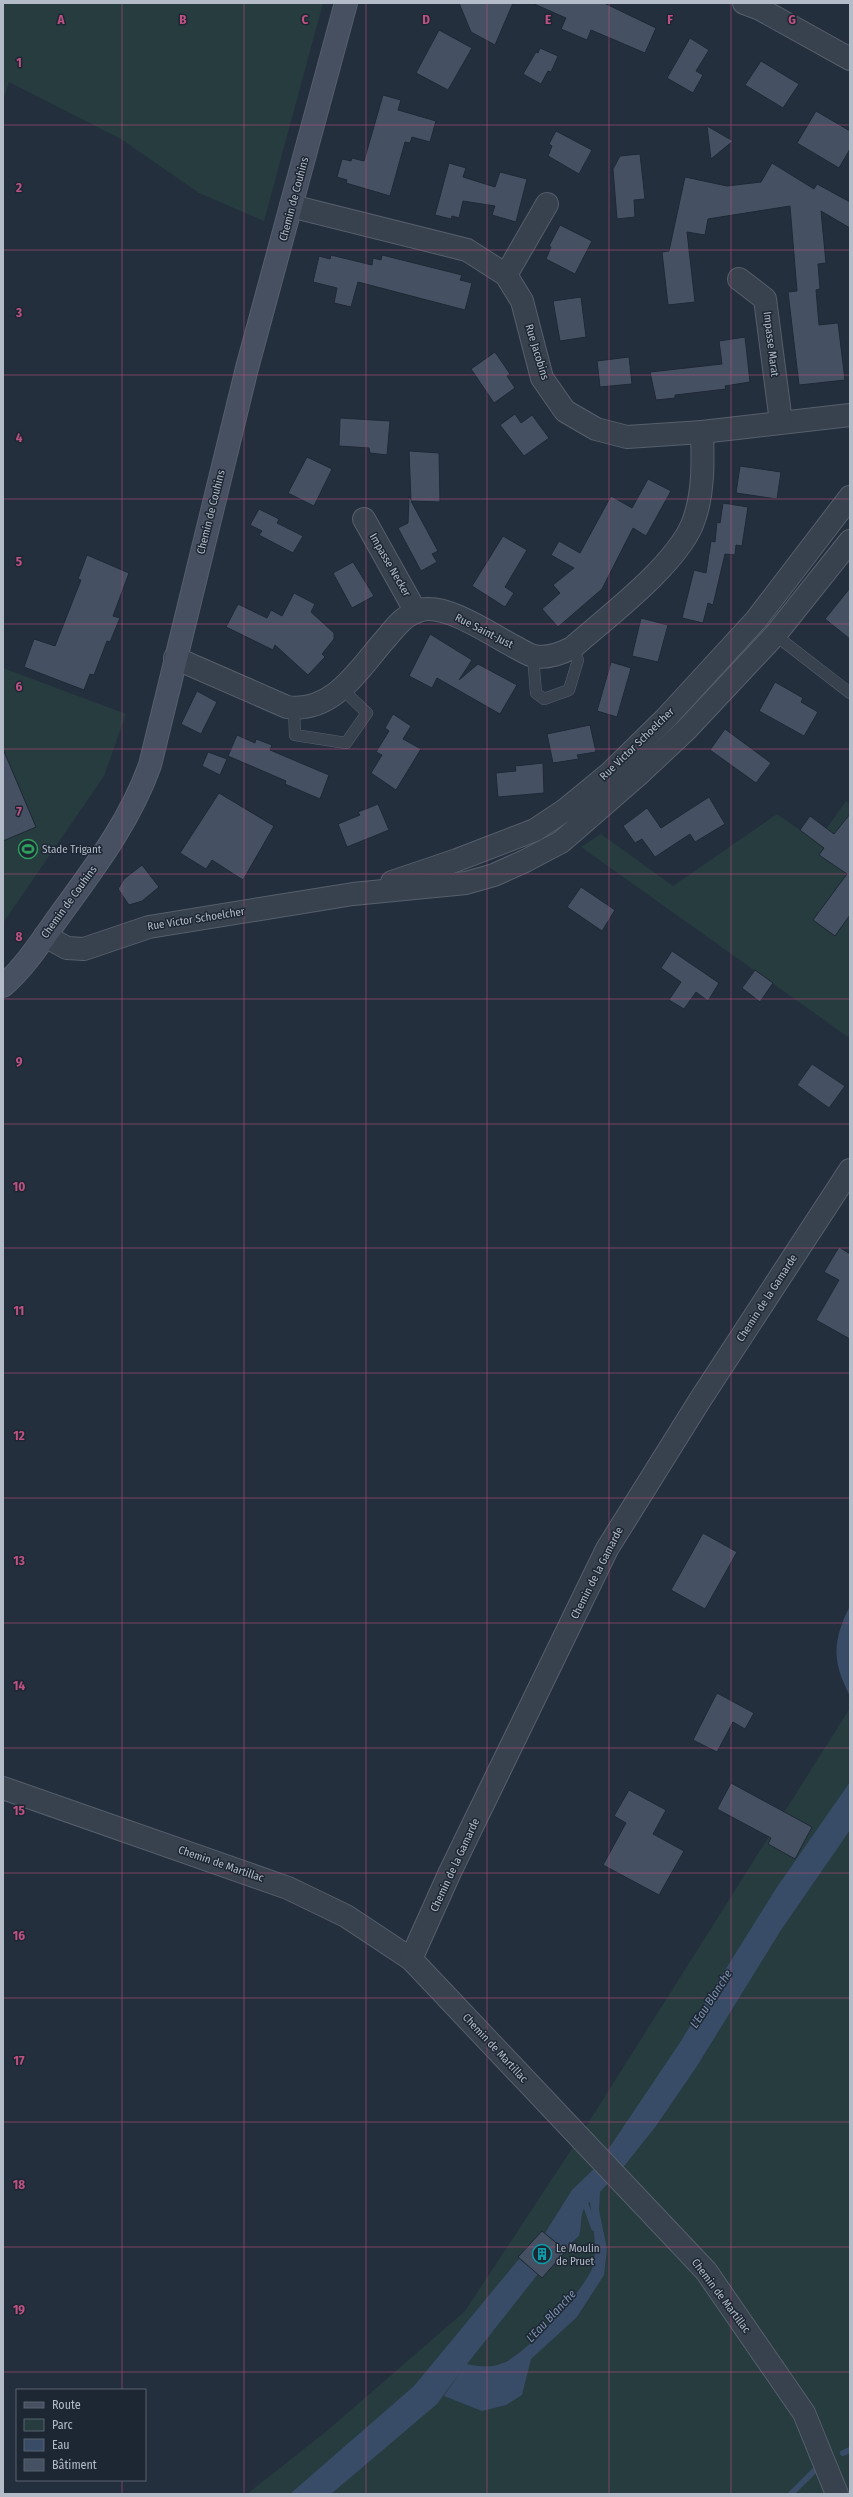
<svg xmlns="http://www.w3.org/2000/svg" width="853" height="2497" viewBox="0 0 853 2497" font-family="'Fira Sans Condensed',sans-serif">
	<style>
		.green { fill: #263c3f }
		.water { fill: #394c67 }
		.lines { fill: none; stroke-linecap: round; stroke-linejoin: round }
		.stream { stroke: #394c67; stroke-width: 6 }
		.building { fill: #455162; stroke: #1f2835 }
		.lane-casing { stroke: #565f6c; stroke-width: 12 }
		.street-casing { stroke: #565f6c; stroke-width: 24 }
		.secondary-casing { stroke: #565f6c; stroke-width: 24 }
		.lane { stroke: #38414e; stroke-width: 11 }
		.street { stroke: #38414e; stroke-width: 22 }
		.secondary { stroke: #465061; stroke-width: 22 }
		.grid { fill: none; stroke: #bd5182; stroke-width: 1; stroke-opacity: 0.55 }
		.labels { text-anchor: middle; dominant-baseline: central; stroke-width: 3; stroke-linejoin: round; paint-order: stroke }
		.street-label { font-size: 11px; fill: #b4bcc9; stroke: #1d2633 }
		.poi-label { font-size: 11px; fill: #b4bcc9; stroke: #1d2633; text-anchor: start }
		.water-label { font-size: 12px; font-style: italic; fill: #7c92b1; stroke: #1d2633 }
		.grid-label { font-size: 13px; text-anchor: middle; font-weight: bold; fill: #bd5182; stroke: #1d2633; stroke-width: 3; stroke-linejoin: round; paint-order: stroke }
	</style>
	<rect width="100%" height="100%" fill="#242f3e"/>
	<g class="green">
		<path d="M3 3H323L264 221 199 193 121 139 9 82 3 101Z"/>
		<path d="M3 668 126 714 104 776 3 923Z"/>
		<path d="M846 801 850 804V1034L848 1037 581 847 601 834 673 886 777 814 817 842Z"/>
		<path d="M850 1708V2494H247L328 2430 465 2311 573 2147Z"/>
	</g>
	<g class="water">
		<path d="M850 1606V1696C832 1662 832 1641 850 1606Z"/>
		<path d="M850 1782V1830L781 1930 697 2066 656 2126 621 2170 600 2192 599 2210 607 2249 604 2275 577 2317 531 2359 522 2395 506 2405 482 2411 444 2396 462 2370 437 2404 331 2494H290L414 2386 519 2259 538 2274 467 2364C479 2367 492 2368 503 2363 525 2355 586 2289 593 2266 598 2246 592 2222 590 2202 578 2210 583 2224 579 2236L564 2249 545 2233 572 2190 597 2166 679 2044 777 1887Z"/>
	</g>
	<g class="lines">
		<g class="stream">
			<path d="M584 2200 594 2228"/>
			<path d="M843 2453 850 2450"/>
			<path d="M791 2494 815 2470"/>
		</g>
	</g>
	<g class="building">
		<path d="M459 3H513L495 45 471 32Z"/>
		<path d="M532 3H604L656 28 645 53 591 30 587 40 561 29 566 18Z"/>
		<path d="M439 30 472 48 448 90 416 73Z"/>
		<path d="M690 38 709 50 696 71 703 75 693 93 667 78Z"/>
		<path d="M540 48 558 56 551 72 548 71 541 84 523 74 536 52 538 53Z"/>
		<path d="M761 61 799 84 783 108 745 85Z"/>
		<path d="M383 95 401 100 398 110 436 121 430 142 412 137 410 143 405 142 390 196 346 183 347 180 337 177 342 159 351 161 352 158 364 161Z"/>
		<path d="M816 111 850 131V149L839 168 797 143Z"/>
		<path d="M707 126 733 141 711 159Z"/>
		<path d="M556 131 592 150 579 174 548 156 552 146 549 144Z"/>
		<path d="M640 154 645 199 634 200 635 217 617 219 613 169 620 156Z"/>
		<path d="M449 163 466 168 463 177 495 187 500 172 527 179 516 222 492 215 495 206 463 201 459 218 452 216 451 219 435 215Z"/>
		<path d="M772 163 814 189 817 184 850 202V228L821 211 826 263 818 264 820 289 816 290 819 325 838 323 845 380 799 385 788 292 797 291 790 206 708 219 705 235 687 232 695 302 668 305 662 252 669 251 685 177 727 186 761 182Z"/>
		<path d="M560 225 592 241 575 274 546 259 551 247 549 246Z"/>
		<path d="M331 255 372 265 373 258 381 260 382 255 462 275 460 280 472 283 465 310 358 282 351 307 334 303 337 288 313 282 319 256 330 259Z"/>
		<path d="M581 297 586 337 560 341 553 301Z"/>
		<path d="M745 337 750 382 725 386 726 389 675 395V398L656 400 650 372 722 364 719 341Z"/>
		<path d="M495 352 510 374 507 376 515 388 494 403 471 369Z"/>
		<path d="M629 357 632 384 600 387 597 361Z"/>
		<path d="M515 414 521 423 532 415 549 438 524 456 500 425Z"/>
		<path d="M340 418 390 421 387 455 370 453 369 448 339 446Z"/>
		<path d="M409 451 439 453 440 502 411 501 438 551 432 554 437 562 421 571 398 528 408 523 409 496 411 500Z"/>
		<path d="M307 457 332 469 314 506 288 493Z"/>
		<path d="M740 466 781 472 777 499 736 493Z"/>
		<path d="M648 479 671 491 646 536 633 528 602 589 558 627 542 609 560 593 553 585 574 568 551 555 559 541 580 553 611 496 632 508Z"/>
		<path d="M723 503 748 507 742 546 736 545 735 555 725 554 713 605 708 603 703 623 682 618 694 570 706 573 711 541 715 542 717 522 720 523Z"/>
		<path d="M259 509 279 519 277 523 303 536 293 553 259 535 262 531 250 525Z"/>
		<path d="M503 536 527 550 505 587 514 593 505 607 472 586Z"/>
		<path d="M87 555 129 573 113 616 120 618 110 642 107 641 94 675 90 674 84 690 24 667 34 639 55 646 81 580 78 579Z"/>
		<path d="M353 562 374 596 352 608 333 573Z"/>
		<path d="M850 588V639L825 619Z"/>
		<path d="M294 593 315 604 311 612 334 633V639L322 654 325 657 308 675 275 645 273 650 226 627 238 604 267 618 271 610 282 616Z"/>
		<path d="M641 618 668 625 658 662 632 656Z"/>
		<path d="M430 634 472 660 459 680 478 664 517 685 500 714 437 678 432 688 409 676Z"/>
		<path d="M611 662 631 668 617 717 597 711Z"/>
		<path d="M775 682 803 698 801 702 818 712 804 736 759 711Z"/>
		<path d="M197 691 217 702 201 734 181 724Z"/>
		<path d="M393 714 411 726 403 739 421 749 396 790 371 773 382 755 376 752 389 731 385 728Z"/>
		<path d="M590 725 596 752 577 755 579 759 553 763 547 734Z"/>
		<path d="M725 729 771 763 756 783 710 750Z"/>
		<path d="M237 735 255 743 256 739 272 745 270 750 329 775 320 799 285 784 286 781 228 756Z"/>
		<path d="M3 749 36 827 3 841Z"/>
		<path d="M208 752 227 759 220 775 202 766Z"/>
		<path d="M543 763 544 793 498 797 496 773 516 771 515 766Z"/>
		<path d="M219 793 274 826 243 880 212 860 206 869 180 853Z"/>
		<path d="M709 797 725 824 695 842 690 834 655 857 642 839 635 843 623 826 647 808 661 828Z"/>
		<path d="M378 804 389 830 347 847 338 824 360 815 358 812Z"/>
		<path d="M850 814V915L835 936 813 920 847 874 819 855 824 848 800 830 810 816 834 834Z"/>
		<path d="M142 865 159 887 142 901 129 905 118 889 124 879Z"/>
		<path d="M581 887 615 910 602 931 567 907Z"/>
		<path d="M672 951 719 983 708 1001 696 992 684 1009 669 1000 681 982 661 968Z"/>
		<path d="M755 970 773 983 760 1002 742 988Z"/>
		<path d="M812 1064 845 1086 829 1108 797 1085Z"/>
		<path d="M839 1247 850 1254V1339L816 1320 839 1280 824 1272Z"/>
		<path d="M703 1533 737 1552 705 1609 671 1590Z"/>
		<path d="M717 1693 754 1713 745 1729 733 1722 717 1752 693 1740Z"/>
		<path d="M731 1783 812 1827 795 1859 768 1844 771 1838 717 1809Z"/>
		<path d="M629 1790 666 1810 653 1834 684 1851 659 1895 603 1865 626 1823 614 1816Z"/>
		<path d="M542 2231 566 2251 542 2278 518 2257Z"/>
	</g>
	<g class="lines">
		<defs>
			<g id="lane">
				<path d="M775 635 850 693"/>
				<path d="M533 656 536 693 544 699 569 690 578 660 572 648"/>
				<path d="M294 708 295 735 346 743 367 713 341 688"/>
			</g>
			<g id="street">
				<path d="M744 3 760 9 850 59"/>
				<path d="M291 206 467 250 506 275 522 301 542 378 565 411 596 429 627 437 702 432 850 415"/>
				<path d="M506 275 547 204"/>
				<path d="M739 279 765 299 781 422"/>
				<path d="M364 519 416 612"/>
				<path d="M175 658 287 707C334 714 360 667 388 636 397 625 406 614 421 610 446 603 492 635 515 647 521 650 528 655 534 656 547 659 560 654 572 648 608 616 673 568 692 525 704 496 703 462 702 432"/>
				<path d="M392 882 457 860 535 830 565 810 610 773 666 718 756 620 850 497"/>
				<path d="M45 936 67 948 84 949 149 927 353 894 466 883 494 875 525 861 561 842 637 776 686 730 775 635 850 541"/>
				<path d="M3 1788 288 1888 346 1916 411 1959 706 2271 804 2413 837 2494"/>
				<path d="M411 1959 450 1872 607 1549 700 1400 850 1170"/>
			</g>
			<path id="secondary" d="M3 986C26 966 42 940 60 915 95 867 130 821 150 765L247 368 346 3"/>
		</defs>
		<use href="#lane" class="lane-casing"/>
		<use href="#street" class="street-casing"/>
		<use href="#secondary" class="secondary-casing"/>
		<use href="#lane" class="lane"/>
		<use href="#street" class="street"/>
		<use href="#secondary" class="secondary"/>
	</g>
	<path class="grid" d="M122 3V2390M244 3V2494M366 3V2494M487 3V2494M609 3V2494M731 3V2494M3 125H850M3 250H850M3 375H850M3 499H850M3 624H850M3 749H850M3 874H850M3 999H850M3 1124H850M3 1248H850M3 1373H850M3 1498H850M3 1623H850M3 1748H850M3 1873H850M3 1998H850M3 2122H850M3 2247H850M3 2372H850M122 2480V2494"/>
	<defs>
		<symbol id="stadium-ring" viewBox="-11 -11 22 22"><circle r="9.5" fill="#1d2633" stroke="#2e9e5b" stroke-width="1.5"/><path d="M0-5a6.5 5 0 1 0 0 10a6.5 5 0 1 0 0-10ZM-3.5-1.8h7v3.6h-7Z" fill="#2e9e5b"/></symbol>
		<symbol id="building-ring" viewBox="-11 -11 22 22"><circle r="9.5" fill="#1d2633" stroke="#0f9aa8" stroke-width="1.5"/><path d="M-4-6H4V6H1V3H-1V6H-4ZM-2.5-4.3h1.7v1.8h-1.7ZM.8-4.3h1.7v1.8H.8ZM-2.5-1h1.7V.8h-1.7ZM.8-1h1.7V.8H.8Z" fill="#0f9aa8"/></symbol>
	</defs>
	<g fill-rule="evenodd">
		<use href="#stadium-ring" x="17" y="838" width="22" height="22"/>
		<use href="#building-ring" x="531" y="2243" width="22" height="22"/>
	</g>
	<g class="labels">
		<g class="street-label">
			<text transform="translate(294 199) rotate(-75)">Chemin de Couhins</text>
			<text transform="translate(771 344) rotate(83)">Impasse Marat</text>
			<text transform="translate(537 352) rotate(73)">Rue Jacobins</text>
			<text transform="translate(211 512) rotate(-76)">Chemin de Couhins</text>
			<text transform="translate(390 565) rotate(60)">Impasse Necker</text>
			<text transform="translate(484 631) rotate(27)">Rue Saint-Just</text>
			<text transform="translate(637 744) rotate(-44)">Rue Victor Schoelcher</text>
			<text transform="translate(69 902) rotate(-54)">Chemin de Couhins</text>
			<text transform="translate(196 919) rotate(-9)">Rue Victor Schoelcher</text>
			<text transform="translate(767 1298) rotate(-57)">Chemin de la Gamarde</text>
			<text transform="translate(597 1573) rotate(-63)">Chemin de la Gamarde</text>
			<text transform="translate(221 1864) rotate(19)">Chemin de Martillac</text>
			<text transform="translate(455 1865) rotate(-65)">Chemin de la Gamarde</text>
			<text transform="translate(495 2048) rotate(47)">Chemin de Martillac</text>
			<text transform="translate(721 2296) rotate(53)">Chemin de Martillac</text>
		</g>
		<g class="poi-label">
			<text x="42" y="849">Stade Trigant</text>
			<text x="556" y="2248">Le Moulin<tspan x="556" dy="13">de Pruet</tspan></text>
		</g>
		<g class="water-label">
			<text transform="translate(711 1999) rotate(-57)">L'Eau Blanche</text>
			<text transform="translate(551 2316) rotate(-47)">L'Eau Blanche</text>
		</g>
	</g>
	<g class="grid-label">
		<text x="61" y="24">A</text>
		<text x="183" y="24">B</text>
		<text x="305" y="24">C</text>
		<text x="426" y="24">D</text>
		<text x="548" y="24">E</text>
		<text x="670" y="24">F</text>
		<text x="792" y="24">G</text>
		<text x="19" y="67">1</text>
		<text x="19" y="192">2</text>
		<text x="19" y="317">3</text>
		<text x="19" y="442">4</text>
		<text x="19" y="566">5</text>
		<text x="19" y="691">6</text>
		<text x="19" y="816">7</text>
		<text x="19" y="941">8</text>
		<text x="19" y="1066">9</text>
		<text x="19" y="1191">10</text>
		<text x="19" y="1315">11</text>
		<text x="19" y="1440">12</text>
		<text x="19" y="1565">13</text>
		<text x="19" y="1690">14</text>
		<text x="19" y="1815">15</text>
		<text x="19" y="1940">16</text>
		<text x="19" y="2065">17</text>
		<text x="19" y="2189">18</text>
		<text x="19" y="2314">19</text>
	</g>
	<rect width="853" height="2497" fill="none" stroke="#b4bcc9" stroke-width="8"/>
	<rect x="16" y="2389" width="130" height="92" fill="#1d2633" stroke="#59626f"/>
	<rect x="24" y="2402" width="20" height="6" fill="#465061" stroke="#59626f"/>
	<text x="52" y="2409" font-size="12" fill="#b4bcc9">Route</text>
	<rect x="24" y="2419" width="20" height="12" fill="#263c3f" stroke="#59626f"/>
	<text x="52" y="2429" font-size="12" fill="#b4bcc9">Parc</text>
	<rect x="24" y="2439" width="20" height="12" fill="#394c67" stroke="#59626f"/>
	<text x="52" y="2449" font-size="12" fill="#b4bcc9">Eau</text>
	<rect x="24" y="2459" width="20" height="12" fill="#455162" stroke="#59626f"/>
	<text x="52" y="2469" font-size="12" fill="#b4bcc9">Bâtiment</text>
</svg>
